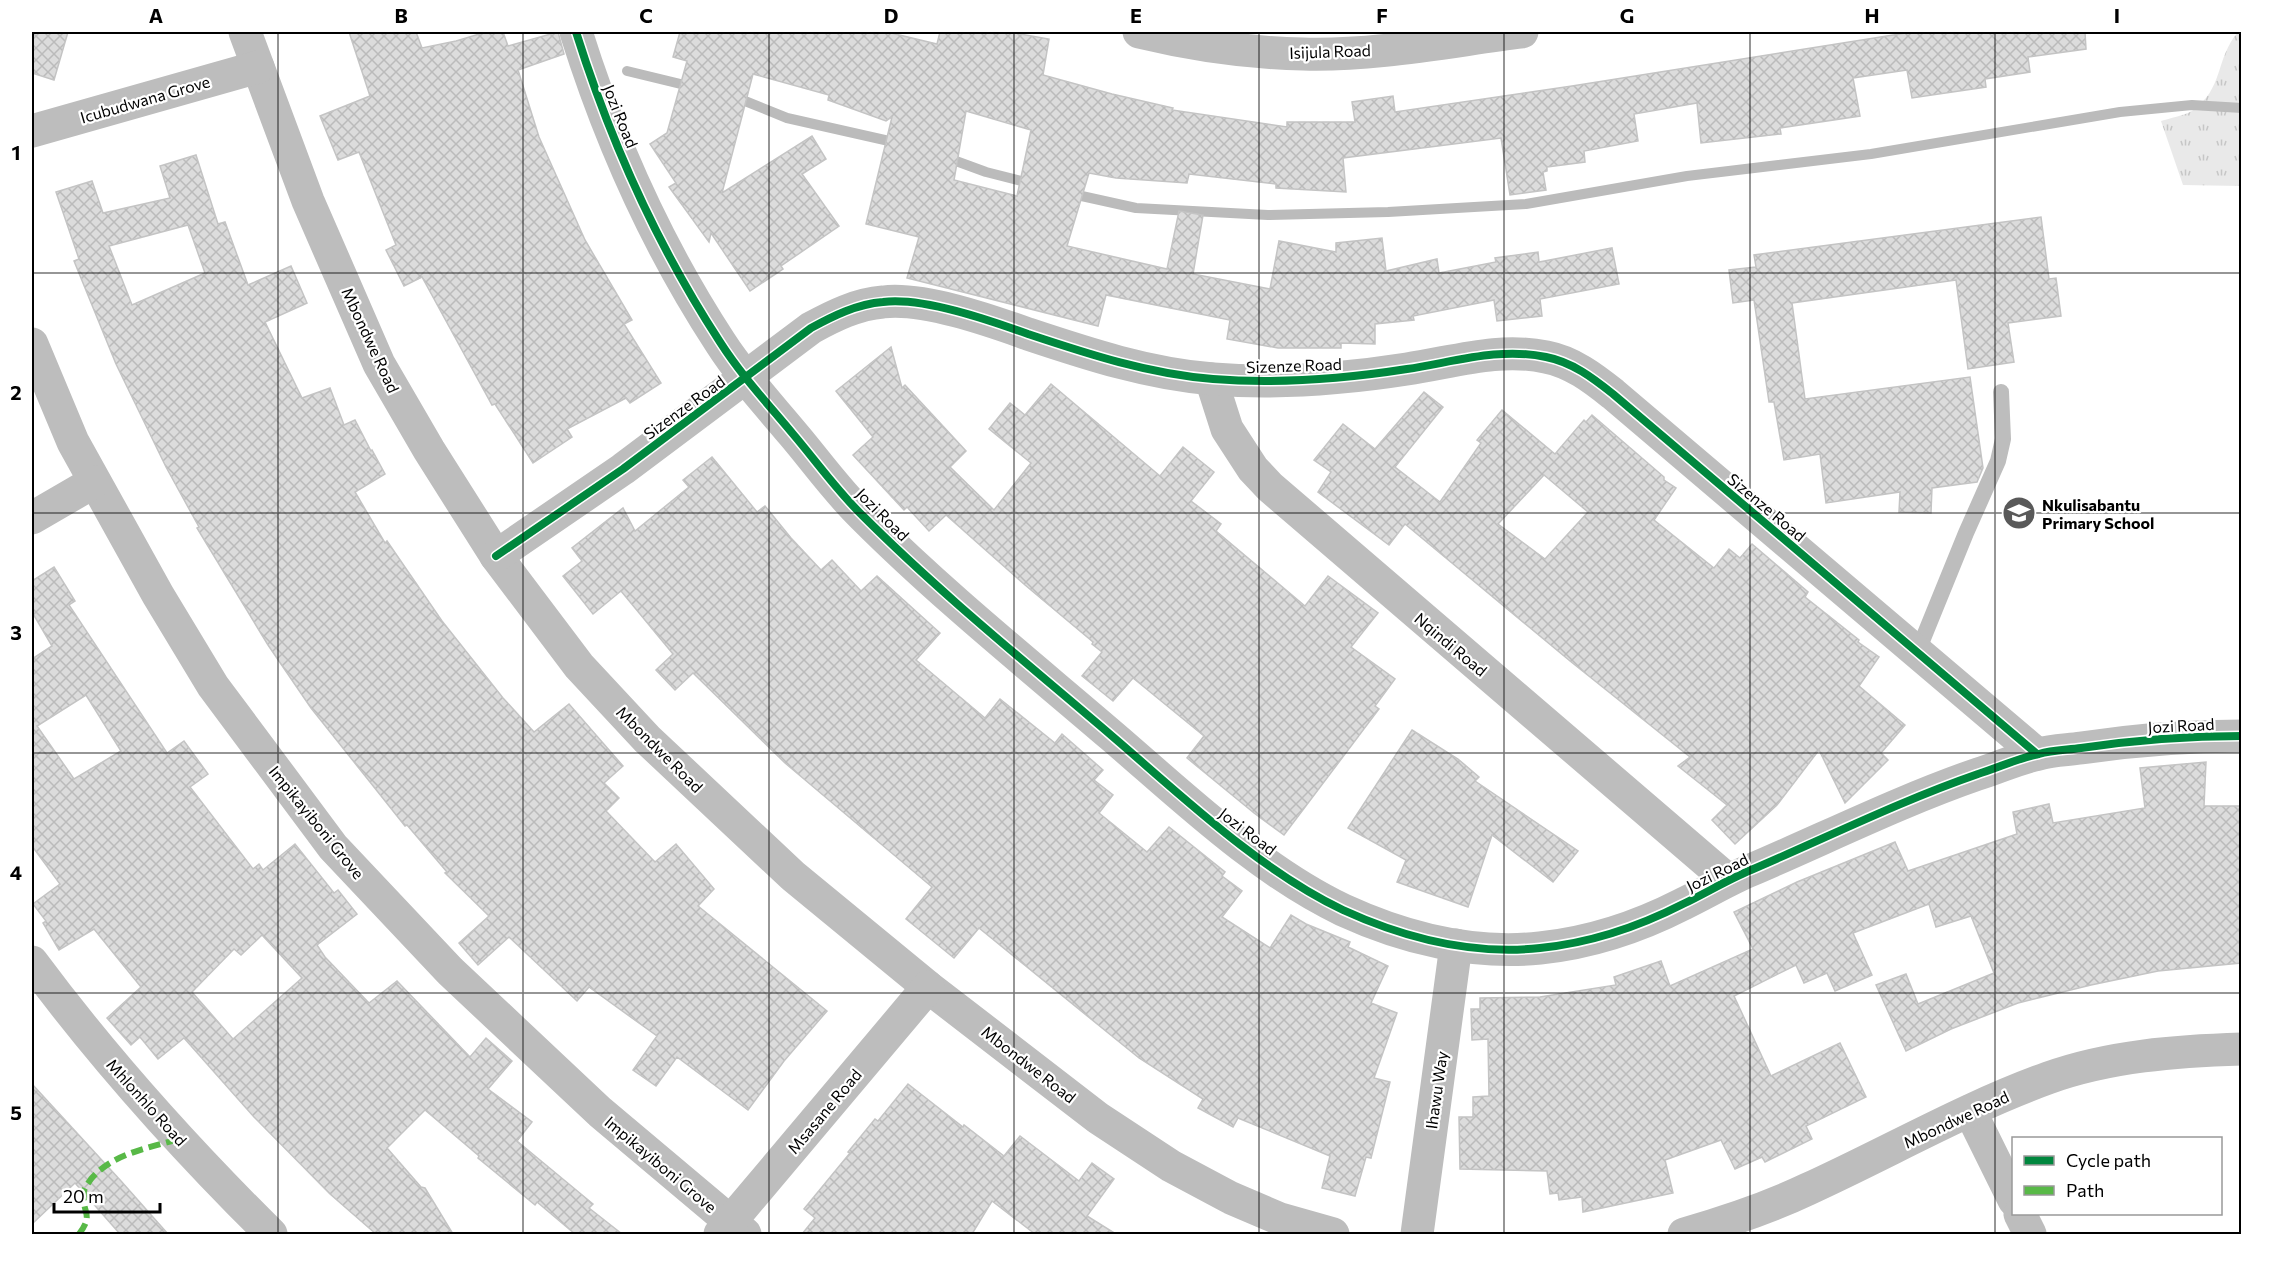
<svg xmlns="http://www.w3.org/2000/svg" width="2273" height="1266" viewBox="0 0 2273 1266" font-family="Commissioner,sans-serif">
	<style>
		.grass { fill: url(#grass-tufts) }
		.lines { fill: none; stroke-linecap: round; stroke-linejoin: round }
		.stream { stroke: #bbb; stroke-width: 10 }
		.building { fill: url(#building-cross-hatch); stroke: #c4c4c4; stroke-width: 1.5; fill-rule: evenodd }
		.service { stroke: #bdbdbd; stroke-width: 16 }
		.minor { stroke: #bdbdbd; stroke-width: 33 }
		.quiet { stroke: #58b947; stroke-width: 6; stroke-dasharray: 12 6; stroke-linecap: butt }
		.cycleway-casing { stroke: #fff; stroke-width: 11 }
		.cycleway { stroke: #00873e; stroke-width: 8 }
		.grid { fill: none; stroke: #000; stroke-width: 1.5; stroke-opacity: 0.55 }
		.labels { text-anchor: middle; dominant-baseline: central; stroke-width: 4.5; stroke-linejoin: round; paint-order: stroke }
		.street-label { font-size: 16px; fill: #000; stroke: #fff }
		.poi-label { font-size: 16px; font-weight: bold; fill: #000; stroke: #fff; text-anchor: start }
		.neatline { fill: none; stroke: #000; stroke-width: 2 }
		.grid-label { font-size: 20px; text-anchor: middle; font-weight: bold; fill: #000 }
	</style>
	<defs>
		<pattern id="grass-tufts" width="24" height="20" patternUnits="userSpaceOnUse" patternTransform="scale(1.5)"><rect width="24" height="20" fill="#e9e9e9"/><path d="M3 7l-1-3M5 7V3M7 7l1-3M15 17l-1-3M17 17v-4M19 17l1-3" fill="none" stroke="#c6c6c6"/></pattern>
		<pattern id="building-cross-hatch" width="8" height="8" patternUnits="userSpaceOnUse" patternTransform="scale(1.5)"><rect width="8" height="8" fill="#dcdcdc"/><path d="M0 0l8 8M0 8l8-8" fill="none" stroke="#bbb"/></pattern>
	</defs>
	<rect width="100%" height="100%" fill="#fff"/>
	<path class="grass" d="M2238 32H2242L2241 186 2183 185 2161 121C2170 118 2183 116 2192 111 2224 89 2215 59 2238 32Z"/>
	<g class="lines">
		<g class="stream">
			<path d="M627 71 693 87"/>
			<path d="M735 97 787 118 898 143"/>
			<path d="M945 157 986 172 1033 184"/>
			<path d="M1068 193 1136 208 1268 215 1388 212 1526 204 1687 176 1871 154 2120 112 2192 105 2242 108"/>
		</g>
	</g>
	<g class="building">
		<path d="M32 32H68L54 80 32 73Z"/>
		<path d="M349 32H416L422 48 456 41 486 32H503L508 46 558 32 564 54 518 70 539 137 585 240 632 320 624 324 661 383 630 403 626 398 567 429 572 437 533 463 495 404 492 405 422 277 404 286 386 250 396 245 359 152 338 160 320 116 370 96Z"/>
		<path d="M680 32H887L937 44 940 32H1009L1049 39 1043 75 1112 94 1173 108 1172 110 1287 127V122H1355L1352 102 1393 96 1395 112 1572 86 1912 32H2085L2086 49 2028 57 2030 72 1985 79 1986 87 1912 98 1907 70 1853 78 1860 116 1780 128 1781 134 1701 143 1697 103 1634 114 1638 141 1584 151 1585 162 1547 167V171L1543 172 1546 190 1510 195 1501 138 1343 158 1346 192 1276 188V184L1189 174 1187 183 1116 178 1089 173 1067 246 1167 269 1179 211 1203 215 1193 274 1270 289 1279 241 1336 252V243L1382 238 1386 271 1437 259 1439 273 1496 262 1495 258 1538 252 1539 262 1612 248 1619 284 1540 299 1542 316 1497 321 1494 300 1413 316 1414 320 1375 324V344L1341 343V348H1278L1227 339 1230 320 1106 295 1098 326 907 278 919 237 866 224 892 117 886 121 828 100 829 95 753 74 722 193 812 136 826 159 802 174 839 226 781 266 783 269 750 291 711 233 709 242 669 187 676 183 650 144 667 133 687 61 673 57ZM966 111 1031 130 1017 196 954 180Z"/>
		<path d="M196 155 218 224 225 222 248 285 291 266 307 303 265 322 302 398 330 388 344 425 355 420 371 451 372 450 385 474 355 492 385 543 387 541 442 621 503 698 534 732 569 704 623 766 604 783 619 798 606 811 655 862 676 844 714 889 698 906 827 1011 784 1061 748 1110 677 1057 656 1086 633 1070 657 1036 589 987 577 1001 509 937 478 965 459 943 489 916 445 873 447 872 407 825 405 826 311 708 268 645 197 528 199 527 166 467 116 364 74 261 79 259 56 192 92 181 103 213 170 198 160 166ZM188 225 205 273 132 305 109 246Z"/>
		<path d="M2041 217 2049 279 2056 278 2061 316 2008 323 2014 362 1968 369 1956 280 1792 303 1805 399 1970 377 1983 468 1977 482 1932 488 1931 513 1899 512 1900 492 1826 503 1820 454 1784 460 1774 402H1769L1754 300 1733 303 1729 270 1756 267 1754 255Z"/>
		<path d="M891 347 902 388 905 385 966 451 950 467 994 510 1031 463 989 429 1010 403 1025 415 1051 384 1160 476 1183 447 1214 472 1191 501 1221 524 1216 531 1305 606 1328 576 1378 613 1351 647 1395 679 1375 706 1379 709 1284 835 1254 813 1187 758 1204 736 1133 678 1113 701 1082 676 1102 652 1092 644 1093 642 1025 585 946 515 929 531 907 507 904 510 853 455 873 437 836 391Z"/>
		<path d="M1424 392 1443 407 1395 467 1440 502 1481 443 1477 440 1502 410 1555 454 1584 420 1586 422 1592 415 1664 477V480L1676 488 1654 520 1714 568 1729 549 1740 558 1752 544 1808 592 1805 597 1859 640 1858 642 1879 657 1859 686 1905 725 1881 753 1888 760 1845 803 1819 750 1777 805 1735 844 1712 820 1727 805 1678 766 1690 757 1570 661 1405 524 1389 545 1318 492 1331 472 1314 460 1343 424 1375 449ZM1544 475 1588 512 1545 559 1498 524Z"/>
		<path d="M712 457 757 512 765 506 791 538 821 570 832 560 861 591 877 576 940 633 916 660 985 718 1000 699 1055 743 1062 734 1103 770 1094 780 1113 795 1099 813 1147 852 1169 827 1225 872 1222 876 1242 891 1222 917 1270 948 1291 915 1306 924 1350 942 1348 947 1388 966 1371 1003 1397 1013 1374 1078 1390 1082 1371 1158 1366 1157 1355 1196 1322 1188 1330 1156 1238 1118 1233 1127 1198 1108 1203 1099 1139 1058 979 928 954 958 906 919 932 887 785 763 693 673 675 690 656 670 673 654 621 591 593 614 563 576 582 561 572 548 623 508 635 531 689 487 683 480Z"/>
		<path d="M54 567 75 601 69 605 167 753 184 741 208 774 190 787 253 869 259 864 263 870 295 844 334 893 338 890 357 914 317 945 325 957 369 1003 397 981 470 1057 486 1038 512 1061 488 1089 532 1122 517 1141 593 1204 589 1208 622 1234H575L537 1202 535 1205 478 1158 479 1156 425 1110 387 1148 421 1187 425 1188 453 1234H376L330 1194 254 1117 184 1038 158 1059 140 1037 131 1045 107 1018 141 987 94 929 59 950 43 923 46 921 33 904 60 884 32 846V659L52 646 32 612V581ZM86 695 121 751 74 779 37 726ZM262 935 302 978 233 1039 192 992 234 949 241 955Z"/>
		<path d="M1412 730 1458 759 1479 777 1475 781 1578 851 1553 882 1492 835 1468 907 1397 882 1406 860 1348 828Z"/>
		<path d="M2206 762 2204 806H2241V963L2158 971 2091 985 2018 1003 1951 1029 1906 1051 1876 985 1906 974 1918 1004 1994 973 1971 916 1936 927 1929 904 1853 933 1872 975 1835 991 1827 973 1804 983 1796 965 1734 996 1771 1076 1840 1043 1866 1097 1806 1126 1812 1139 1765 1162 1762 1157 1735 1169 1721 1140 1665 1160 1673 1193 1583 1212 1582 1197 1559 1200 1558 1193 1550 1194 1547 1171 1460 1169 1459 1117H1473V1097L1489 1096 1488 1039 1472 1040 1471 1009H1480V998L1540 997 1616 985 1614 977 1661 961 1670 986 1753 949 1734 912 1797 882 1895 842 1908 871 2017 834 2013 812 2049 804 2053 823 2145 808 2140 768Z"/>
		<path d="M32 1084 121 1181 168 1234H120L75 1183 32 1224Z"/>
		<path d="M908 1084 963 1127 964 1125 1004 1156 1020 1136 1079 1181 1092 1163 1114 1179 1087 1216 1116 1234H1035L992 1201 972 1234H802L815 1218 804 1209 850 1153 848 1152 875 1119 878 1121Z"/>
	</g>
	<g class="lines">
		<path class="service" d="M1918 651 1966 533 1998 461 2003 439 2001 392"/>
		<g class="minor">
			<path d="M245 32 308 201 379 364 429 450 496 556 579 666 647 739 793 876 928 987 1098 1118 1171 1166 1231 1198 1280 1219 1333 1234"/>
			<path d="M576 32C610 140 658 247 720 342 741 375 768 404 793 434 816 461 837 491 863 516 941 594 1028 664 1112 736 1182 796 1259 870 1343 910 1404 938 1473 955 1540 948 1589 943 1640 926 1683 904 1706 893 1727 880 1751 870 1826 838 1900 801 1978 774 1998 768 2018 758 2039 754 2052 750 2067 750 2081 748 2135 740 2187 736 2242 736"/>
			<path d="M1139 32C1193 45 1247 53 1303 54 1376 56 1450 41 1522 32"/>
			<path d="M32 131 258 67"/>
			<path d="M32 344 73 442 158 595 213 686 333 847 450 971 600 1112 745 1234"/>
			<path d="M1211 379 1227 429 1253 469 1270 487 1728 880"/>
			<path d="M32 518 94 482"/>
			<path d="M496 556 623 469 811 328C833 316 857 304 883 302 923 297 989 320 1028 334 1088 354 1149 374 1213 379 1277 384 1343 379 1407 369 1454 362 1499 347 1546 357 1572 362 1593 378 1613 394L2037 754"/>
			<path d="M32 962C104 1059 185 1149 271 1234"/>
			<path d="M1970 1111 2014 1200"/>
			<path d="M2020 1214 2030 1234"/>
			<path d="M720 1234 928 987"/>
			<path d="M1417 1234 1456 945"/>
			<path d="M1684 1234C1726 1222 1768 1208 1808 1189 1887 1153 1967 1107 2048 1078 2109 1056 2177 1051 2242 1049"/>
		</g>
		<path class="quiet" d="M79 1234C95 1213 81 1214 84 1191 85 1186 88 1184 91 1179 112 1154 148 1148 179 1139"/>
		<defs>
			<g id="cycleway">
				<path d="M576 32C610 140 658 247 720 342 741 375 768 404 793 434 816 461 837 491 863 516 941 594 1028 664 1112 736 1182 796 1259 870 1343 910 1404 938 1473 955 1540 948 1589 943 1640 926 1683 904 1706 893 1727 880 1751 870 1826 838 1900 801 1978 774 1998 768 2018 758 2039 754 2052 750 2067 750 2081 748 2135 740 2187 736 2242 736"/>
				<path d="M496 556 623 469 811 328C833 316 857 304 883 302 923 297 989 320 1028 334 1088 354 1149 374 1213 379 1277 384 1343 379 1407 369 1454 362 1499 347 1546 357 1572 362 1593 378 1613 394L2037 754"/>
			</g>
		</defs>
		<use href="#cycleway" class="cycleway-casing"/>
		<use href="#cycleway" class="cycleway"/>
	</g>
	<path class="grid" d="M278 32V1234M523 32V1234M769 32V1234M1014 32V1234M1259 32V1234M1504 32V1234M1750 32V1234M1995 32V1234M32 273H2242M32 513H2242M32 753H2242M32 993H2242"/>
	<defs>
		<symbol id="school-disc" viewBox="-11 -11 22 22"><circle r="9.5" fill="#595959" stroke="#fff"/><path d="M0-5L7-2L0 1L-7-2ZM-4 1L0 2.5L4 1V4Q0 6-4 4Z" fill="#fff"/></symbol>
	</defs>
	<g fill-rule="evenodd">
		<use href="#school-disc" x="2000" y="494" width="38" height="38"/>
	</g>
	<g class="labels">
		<g class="street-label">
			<text transform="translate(1330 51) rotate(-2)">Isijula Road</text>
			<text transform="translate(145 99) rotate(-16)">Icubudwana Grove</text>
			<text transform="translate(621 116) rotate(68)">Jozi Road</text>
			<text transform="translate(371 340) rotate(65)">Mbondwe Road</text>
			<text transform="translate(1294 365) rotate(-2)">Sizenze Road</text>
			<text transform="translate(684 407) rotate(-36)">Sizenze Road</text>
			<text transform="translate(1767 507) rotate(40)">Sizenze Road</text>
			<text transform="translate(883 514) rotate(45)">Jozi Road</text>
			<text transform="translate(1451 644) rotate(40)">Nqindi Road</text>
			<text transform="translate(2181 725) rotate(-3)">Jozi Road</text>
			<text transform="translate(660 749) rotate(45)">Mbondwe Road</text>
			<text transform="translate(317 822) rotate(51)">Impikayiboni Grove</text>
			<text transform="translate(1248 831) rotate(37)">Jozi Road</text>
			<text transform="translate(1717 872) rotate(-26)">Jozi Road</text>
			<text transform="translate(1029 1064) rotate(38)">Mbondwe Road</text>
			<text transform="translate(1436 1090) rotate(-82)">Ihawu Way</text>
			<text transform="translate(147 1102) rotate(48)">Mhlonhlo Road</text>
			<text transform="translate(824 1111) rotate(-50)">Msasane Road</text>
			<text transform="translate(1956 1119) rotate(-25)">Mbondwe Road</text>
			<text transform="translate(661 1164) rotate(40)">Impikayiboni Grove</text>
		</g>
		<g class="poi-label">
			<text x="2042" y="504">Nkulisabantu<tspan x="2042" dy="18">Primary School</tspan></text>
		</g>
	</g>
	<rect width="2273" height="1266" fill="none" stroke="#ffffff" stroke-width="66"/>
	<rect x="2012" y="1137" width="210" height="78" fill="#ffffff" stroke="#999999" stroke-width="1.5"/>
	<rect x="2024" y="1156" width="30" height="9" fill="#00873e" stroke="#999999" stroke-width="1.5"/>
	<text x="2066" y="1167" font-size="18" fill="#000000">Cycle path</text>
	<rect x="2024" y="1186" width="30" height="9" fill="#58b947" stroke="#999999" stroke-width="1.5"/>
	<text x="2066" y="1197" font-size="18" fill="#000000">Path</text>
	<path d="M54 1203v9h106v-9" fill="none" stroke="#000000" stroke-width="3"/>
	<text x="63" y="1203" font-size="18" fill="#000000" stroke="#ffffff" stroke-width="4.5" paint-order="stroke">20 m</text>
	<rect x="33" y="33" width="2207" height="1200" class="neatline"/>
	<g class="grid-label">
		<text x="156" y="23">A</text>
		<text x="401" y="23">B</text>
		<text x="646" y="23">C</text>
		<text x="891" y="23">D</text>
		<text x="1136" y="23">E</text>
		<text x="1382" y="23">F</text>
		<text x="1627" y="23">G</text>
		<text x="1872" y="23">H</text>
		<text x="2117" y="23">I</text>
		<text x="16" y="160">1</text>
		<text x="16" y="400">2</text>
		<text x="16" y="640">3</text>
		<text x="16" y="880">4</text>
		<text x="16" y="1120">5</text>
	</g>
</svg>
